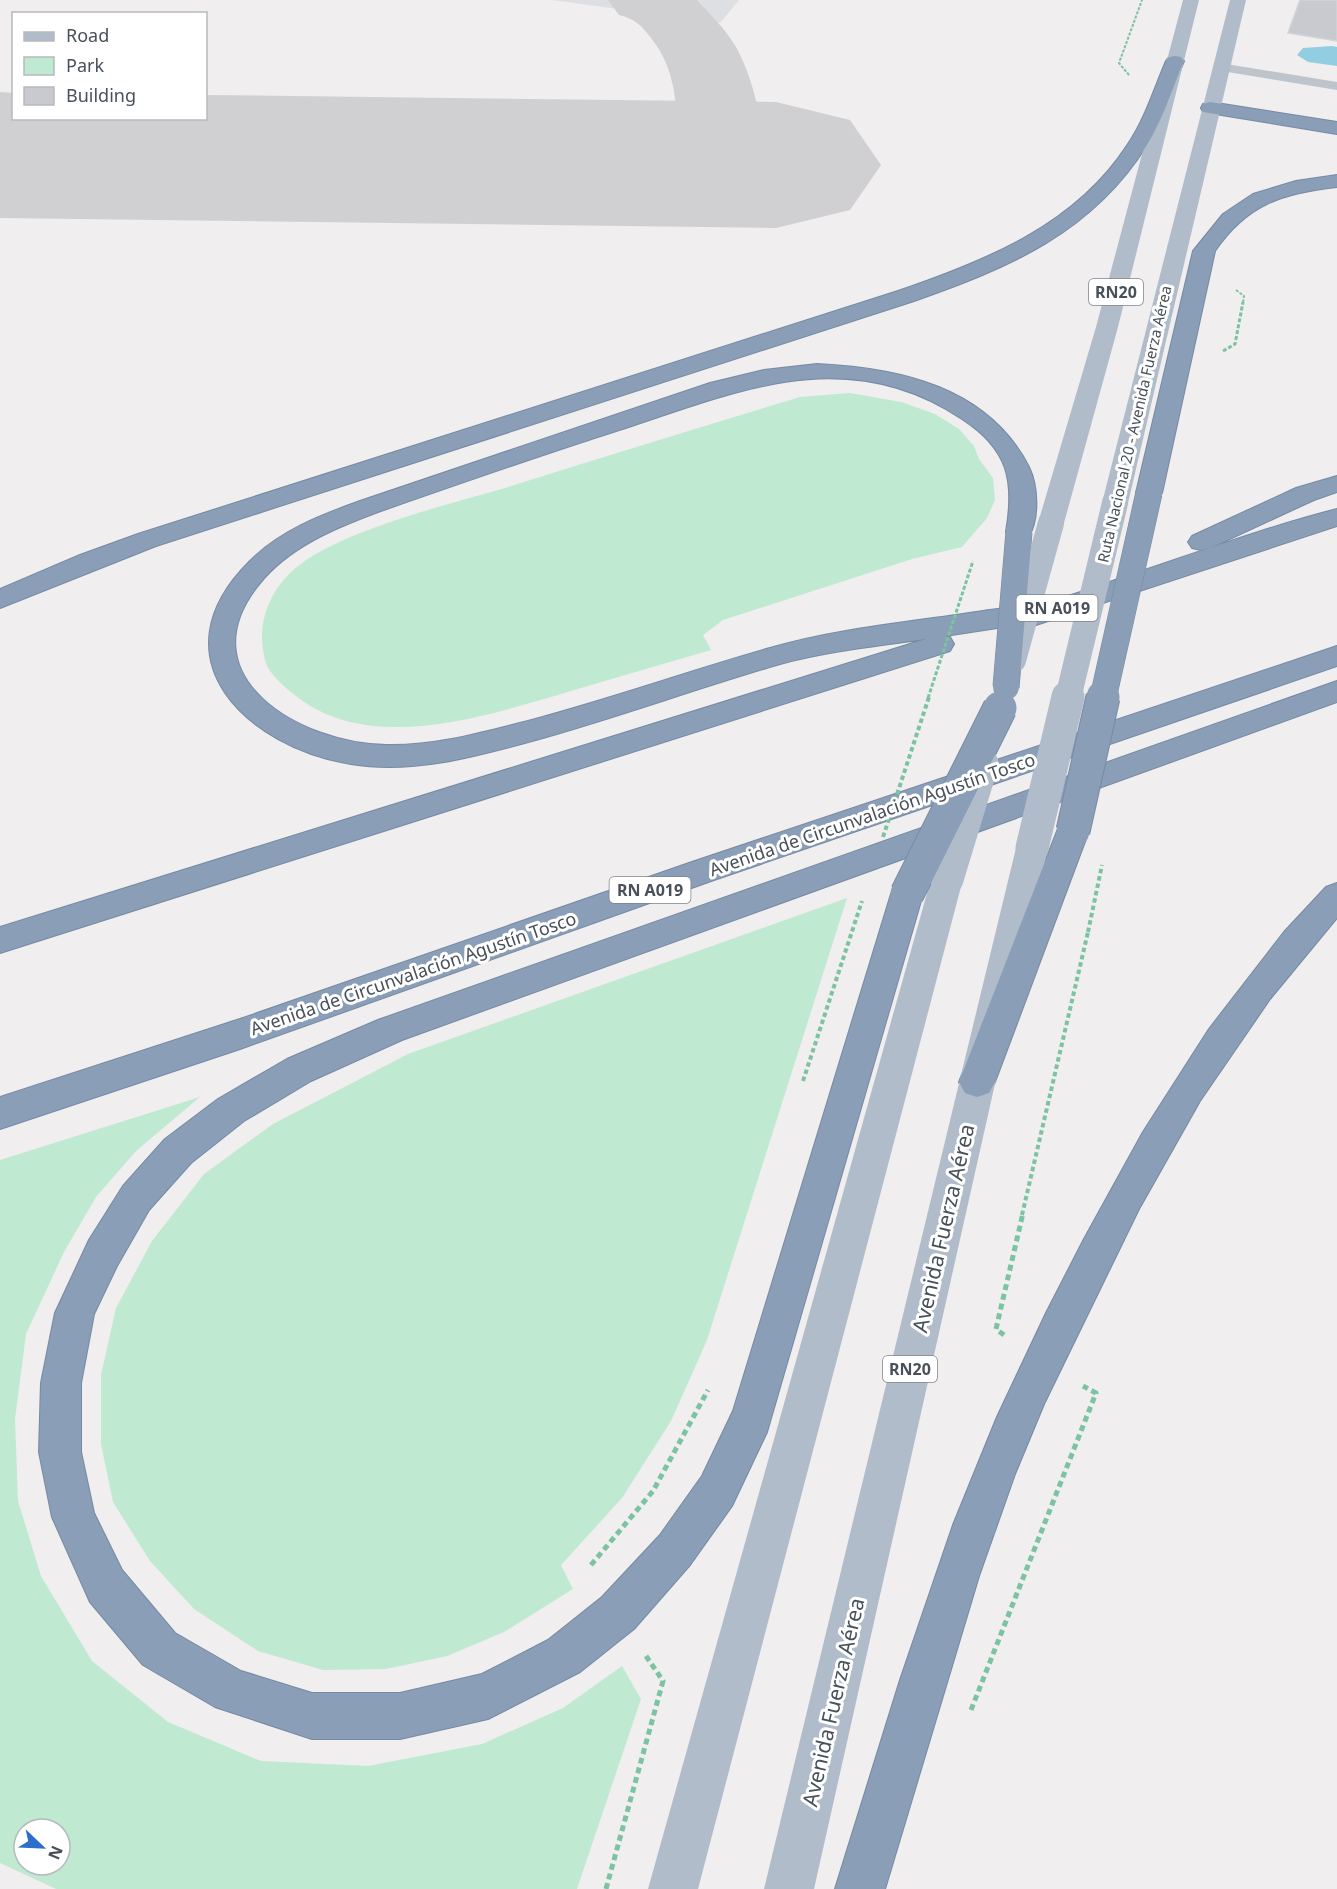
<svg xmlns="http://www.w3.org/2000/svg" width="1337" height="1889" viewBox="0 0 1337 1889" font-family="'Noto Sans',sans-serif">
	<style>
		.airport { fill: #dddfe2 }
		.green { fill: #c0e9d1; fill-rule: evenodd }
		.water { fill: #92cee1 }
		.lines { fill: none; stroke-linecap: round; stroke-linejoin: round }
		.taxiway { fill: #d0d0d2; fill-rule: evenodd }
		.runway { fill: #d0d0d2; fill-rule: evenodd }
		.building { fill: #c9cad0; stroke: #d2d4d8; stroke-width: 1.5 }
		.highway-casing { stroke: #768aa3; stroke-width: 2 }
		.path-far3 { stroke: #7cc3a2; stroke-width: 2; stroke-dasharray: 3 1.5; stroke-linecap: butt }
		.path-far2 { stroke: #7cc3a2; stroke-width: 3; stroke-dasharray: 4 2; stroke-linecap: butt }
		.path-far1 { stroke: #7cc3a2; stroke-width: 4; stroke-dasharray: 4.5 3; stroke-linecap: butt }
		.path { stroke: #7cc3a2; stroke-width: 5; stroke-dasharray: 6 4; stroke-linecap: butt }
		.lane { fill: #bdc4cb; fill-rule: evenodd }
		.primary { fill: #b0bcc9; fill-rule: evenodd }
		.highway { fill: #8a9fb7; fill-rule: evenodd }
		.highway-bridge-far1-casing { stroke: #768aa3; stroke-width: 27; stroke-linecap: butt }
		.highway-bridge-casing { stroke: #768aa3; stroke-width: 35; stroke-linecap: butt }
		.path-bridge-far1 { stroke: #7cc3a2; stroke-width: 3; stroke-dasharray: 4 2; stroke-linecap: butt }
		.path-bridge { stroke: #7cc3a2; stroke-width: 4; stroke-dasharray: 4.5 3; stroke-linecap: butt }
		.primary-bridge-far1 { stroke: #b0bcc9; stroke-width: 26 }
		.primary-bridge { stroke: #b0bcc9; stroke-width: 33 }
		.highway-bridge-far1 { stroke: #8a9fb7; stroke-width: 26 }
		.highway-bridge { stroke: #8a9fb7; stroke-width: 33 }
		.labels { text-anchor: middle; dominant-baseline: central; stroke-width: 6; stroke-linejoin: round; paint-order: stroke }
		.far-street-label { font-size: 15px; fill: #485059; stroke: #fff }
		.shield { fill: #fff; stroke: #7f848b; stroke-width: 1.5 }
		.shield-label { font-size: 16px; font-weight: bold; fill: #485059 }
		.street-label { font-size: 18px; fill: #485059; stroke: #fff }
		.near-street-label { font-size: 21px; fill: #485059; stroke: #fff }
	</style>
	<rect width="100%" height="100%" fill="#f0eeee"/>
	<path class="airport" d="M552 0H739L720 23Z"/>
	<g class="green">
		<path d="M850 393 901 402 935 414 959 429 974 446 979 459 993 478 995 500 987 518 962 547 912 559 723 620 703 635 711 650C664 664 617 677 571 691 488 715 372 756 296 696 286 688 270 675 266 663 256 631 265 599 288 575 328 533 447 505 505 488 603 457 701 427 800 397Z"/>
		<path d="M847 898 707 1340 671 1421 622 1498 561 1565 573 1589 504 1632 447 1656 386 1669 323 1670 258 1651 194 1609 150 1561 113 1502 101 1444V1375L116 1308 152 1241 204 1174 273 1124 408 1054Z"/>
		<path d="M200 1097 136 1151 96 1197 64 1252 26 1334 15 1419 18 1501 41 1576 92 1661 168 1722 261 1761 368 1766 482 1744 563 1708 622 1666 641 1699 577 1889H56L0 1863V1160ZM24 1829H60V1865H24Z"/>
	</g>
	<path class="water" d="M1332 46 1337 47V66L1308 62 1297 55 1303 48Z"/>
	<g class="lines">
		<path class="taxiway" d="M608 0H697C711 15 726 30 736 47 756 83 761 125 769 164L757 182 727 189 697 182C693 176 687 169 685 162 672 118 683 78 651 38 641 25 635 19 619 15Z"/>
		<path class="runway" d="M0 92 14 93V118H206V95L776 102 850 120 881 165 850 210 776 228 0 218Z"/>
	</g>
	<path class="building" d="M1300 0H1337V41L1288 33Z"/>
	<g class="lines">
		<defs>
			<g id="highway">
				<path d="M1175 56 1181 57 1184 61C1172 89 1163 119 1147 145 1092 233 1008 268 914 301L156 546 0 608V589L80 555 138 534 898 291C986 261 1076 225 1128 144 1145 119 1154 89 1166 61L1169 57Z"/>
				<path d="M1210 102 1337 122V134L1203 112 1201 108 1203 104Z"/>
				<path d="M1337 175V187C1283 193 1247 204 1215 251L1162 493 1158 499 1149 501 1140 499 1136 493 1193 251 1223 214 1253 194 1296 181Z"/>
				<path d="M817 364C900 368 988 387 1029 467 1038 486 1040 519 1028 538L1019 540 1010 538 1006 532C1015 480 1008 449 962 419 843 339 729 395 610 433 532 458 455 485 378 512 335 528 289 547 260 583 183 677 302 744 386 745 430 746 474 735 516 724 602 702 685 672 770 648 839 628 912 622 983 611 1003 608 1025 607 1045 602 1069 597 1094 587 1118 579 1191 555 1263 528 1337 509V526L1036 625 1026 627 1017 625 945 636 950 637 954 644 950 651 0 953V927L926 639C877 646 828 651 780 664 697 688 616 718 532 741 474 757 412 774 351 764 247 747 153 658 249 562 279 531 321 515 360 501L710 383 764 370Z"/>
				<path d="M1337 476V492L1314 500 1210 548 1201 550 1192 548 1188 542 1192 536 1296 488Z"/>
				<path d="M1337 646V666L714 880 240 1049 0 1129V1097L240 1019 692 862Z"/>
				<path d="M1337 681V702L402 1040 311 1081 244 1121 191 1163 149 1210 117 1266 94 1314 81 1383V1452L94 1513 122 1570 175 1633 241 1671 312 1693H400L482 1674 548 1640 602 1597 660 1535 702 1476 733 1411 891 894 896 885 907 881 918 885 923 894 767 1432 732 1506 690 1565 634 1629 580 1672 488 1719 400 1739H312L215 1707 143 1665 90 1602 52 1517 39 1452 41 1383 55 1313 89 1240 123 1186 165 1139 218 1099 287 1059 378 1020Z"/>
				<path d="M1073 819 1084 823 1089 831 995 1082 989 1093 977 1097 965 1093 959 1082 1057 831 1062 823Z"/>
				<path d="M1337 883V918L1270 999 1200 1101 1139 1209 1044 1404 1015 1474 979 1576 885 1889H835L900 1680 953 1525 997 1417 1046 1313 1084 1239 1143 1132 1209 1029 1284 932 1326 887Z"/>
			</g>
		</defs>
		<use href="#highway" class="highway-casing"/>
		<g class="path-far3">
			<path d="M1129 75 1119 63 1142 0"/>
			<path d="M1236 290 1244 296 1243 303"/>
		</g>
		<path class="path-far2" d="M1223 351 1235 344 1243 302"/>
		<path class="path-far1" d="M1022 1215 1088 932"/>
		<g class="path">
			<path d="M1004 1335 996 1329 1023 1213"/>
			<path d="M591 1565 653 1491 708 1390"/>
			<path d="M971 1710 1096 1393 1083 1386"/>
			<path d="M606 1889 663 1681 646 1656"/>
		</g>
		<path class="lane" d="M1220 63 1337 82V90L1215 70 1213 67 1215 64Z"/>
		<g class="primary">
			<path d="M1183 0H1199L1118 327 1064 523 1060 529 1051 531 1042 529 1038 523 1096 327Z"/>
			<path d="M1230 0H1246L1128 503 1124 509 1115 511 1106 509 1102 503Z"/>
			<path d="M1032 836 1043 839 1048 848 814 1889H764L1016 848 1021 839Z"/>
			<path d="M947 867 958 870 963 879 698 1889H648L931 879 936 870Z"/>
		</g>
		<use href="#highway" class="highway"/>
		<defs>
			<g id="highway-bridge-far1">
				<path d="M1006 687 1019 532"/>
				<path d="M1103 698 1149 493"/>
			</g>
			<g id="highway-bridge">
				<path d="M1073 831 1103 697"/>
				<path d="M907 894 1000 708"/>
			</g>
		</defs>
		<use href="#highway-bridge-far1" class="highway-bridge-far1-casing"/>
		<use href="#highway-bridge" class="highway-bridge-casing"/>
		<path class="path-bridge-far1" d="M928 698 973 561"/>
		<g class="path-bridge">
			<path d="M883 837 929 697"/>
			<path d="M1088 932 1102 865"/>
			<path d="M803 1081 862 901"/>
		</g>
		<g class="primary-bridge-far1">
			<path d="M1013 660 1051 523"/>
			<path d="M1068 698 1115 503"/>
		</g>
		<g class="primary-bridge">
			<path d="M1032 848 1068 697"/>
			<path d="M947 879 982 764"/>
		</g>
		<use href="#highway-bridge-far1" class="highway-bridge-far1"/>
		<use href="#highway-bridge" class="highway-bridge"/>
	</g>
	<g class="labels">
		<g class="far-street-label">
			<text transform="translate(1134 424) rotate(-77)">Ruta Nacional 20 - Avenida Fuerza Aérea</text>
		</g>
		<g class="shield">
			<rect x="1089" y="279" width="54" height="26" rx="4.5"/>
			<rect x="1016.5" y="595" width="81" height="26" rx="4.5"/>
			<rect x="609.5" y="877" width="81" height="26" rx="4.5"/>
			<rect x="883" y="1356" width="54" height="26" rx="4.5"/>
		</g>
		<g class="shield-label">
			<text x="1116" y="292">RN20</text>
			<text x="1057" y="608">RN A019</text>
			<text x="650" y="890">RN A019</text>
			<text x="910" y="1369">RN20</text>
		</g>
		<g class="street-label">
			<text transform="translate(872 814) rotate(-19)">Avenida de Circunvalación Agustín Tosco</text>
			<text transform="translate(413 973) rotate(-19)">Avenida de Circunvalación Agustín Tosco</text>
		</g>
		<g class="near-street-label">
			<text transform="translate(943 1228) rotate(-77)">Avenida Fuerza Aérea</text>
			<text transform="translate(833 1702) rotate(-77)">Avenida Fuerza Aérea</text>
		</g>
	</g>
	<rect x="12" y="12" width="195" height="108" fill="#ffffff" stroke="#b6b9bd" stroke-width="1.5"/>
	<rect x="24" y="32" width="30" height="9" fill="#b0bcc9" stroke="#b6b9bd" stroke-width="1.5"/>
	<text x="66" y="42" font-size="18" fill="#485059">Road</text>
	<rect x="24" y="57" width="30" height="18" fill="#c0e9d1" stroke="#b6b9bd" stroke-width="1.5"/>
	<text x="66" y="72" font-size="18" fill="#485059">Park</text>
	<rect x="24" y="87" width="30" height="18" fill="#c9cad0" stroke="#b6b9bd" stroke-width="1.5"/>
	<text x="66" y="102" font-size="18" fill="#485059">Building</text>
	<g transform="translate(42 1847) rotate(113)"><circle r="28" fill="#ffffff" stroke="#b6b9bd" stroke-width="1.5"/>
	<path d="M0-4.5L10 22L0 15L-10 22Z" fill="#2d6dcb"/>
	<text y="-9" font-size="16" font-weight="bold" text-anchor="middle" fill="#485059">N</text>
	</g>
</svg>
